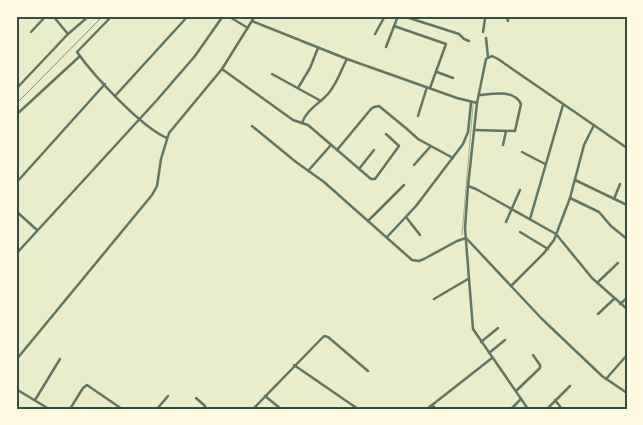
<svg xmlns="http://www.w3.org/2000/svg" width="643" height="425" viewBox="0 0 643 425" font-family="Poppins,sans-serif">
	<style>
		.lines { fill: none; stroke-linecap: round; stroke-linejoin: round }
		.stream { stroke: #a3b18a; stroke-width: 1 }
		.minor { stroke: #617663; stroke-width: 2.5 }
		.tertiary { stroke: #617663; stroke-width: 2.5 }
		.rail { stroke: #7c8e77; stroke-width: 1 }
		.neatline { fill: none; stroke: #344e41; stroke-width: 2 }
	</style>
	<rect width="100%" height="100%" fill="#e9edc9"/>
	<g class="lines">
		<path class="stream" d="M462 235 473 105"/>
		<g class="minor">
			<path d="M53 16 68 34"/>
			<path d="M112 16 77 52C94 76 141 127 167 138"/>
			<path d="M228 16 248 28"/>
			<path d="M403 16 459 34 464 39 469 41"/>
			<path d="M485 16V18L499 16"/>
			<path d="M507 16 508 21"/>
			<path d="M252 21 347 59 457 98 477 103"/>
			<path d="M394 26 446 44 430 88"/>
			<path d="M31 32 46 16"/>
			<path d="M483 32 485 19"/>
			<path d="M375 34 385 16"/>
			<path d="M486 38 488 57"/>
			<path d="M386 47 398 16"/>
			<path d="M222 69 293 120 308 125 371 179H375L399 146 386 134"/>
			<path d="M437 72 453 78"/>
			<path d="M272 74 321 101"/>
			<path d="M16 82 18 86"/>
			<path d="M298 88 310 68 318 48"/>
			<path d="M16 89 68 34 89 16"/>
			<path d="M115 96 188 16"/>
			<path d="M16 115 80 56"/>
			<path d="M418 116 427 87"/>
			<path d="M302 123C306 110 319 104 328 94 337 84 341 70 347 59"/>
			<path d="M252 126 296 162 324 182 412 260 419 261 424 259 457 241 466 238"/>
			<path d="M474 130 515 131 521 104C514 89 492 94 479 95"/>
			<path d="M503 145 506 131"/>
			<path d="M337 150 371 109 374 107 379 106 407 129 418 139 453 158"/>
			<path d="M522 152 545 164"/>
			<path d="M414 165 430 147"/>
			<path d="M359 169 374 150"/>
			<path d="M308 171 331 145"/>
			<path d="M575 180 627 205"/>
			<path d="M16 183 105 84"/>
			<path d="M468 186 476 189 556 234 592 278 627 309"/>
			<path d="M570 198 599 212 611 226 627 239"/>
			<path d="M614 199 620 184"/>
			<path d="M16 211 37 230"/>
			<path d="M406 217 420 235"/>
			<path d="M530 219 563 105"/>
			<path d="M368 221 404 185"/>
			<path d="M506 222 520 190"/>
			<path d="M520 232 548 249"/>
			<path d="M387 237 416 206 463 144 468 132 471 103"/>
			<path d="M467 239 542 319 602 376 627 393"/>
			<path d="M16 254 157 100 195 56 223 16"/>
			<path d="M597 283 618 263"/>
			<path d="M511 286 544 253 554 240 570 198 584 145 594 125"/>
			<path d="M434 299 468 279"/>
			<path d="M620 304 627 298"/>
			<path d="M598 314 614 299"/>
			<path d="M481 342 498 328"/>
			<path d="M489 353 505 340"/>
			<path d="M294 365 358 409"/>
			<path d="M606 379 627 355"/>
			<path d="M16 389 49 409"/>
			<path d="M516 391 540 368V365L533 355"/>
			<path d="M265 396 281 409"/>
			<path d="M196 398 205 406 206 409"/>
			<path d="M35 400 60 359"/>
			<path d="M555 400 562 409"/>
			<path d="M432 405 436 409"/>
			<path d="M70 409 83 388 87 385 122 409"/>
			<path d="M157 409 168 396"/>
			<path d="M253 409 324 336 328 337 368 371"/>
			<path d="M427 409 492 358"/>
			<path d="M511 409 521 399"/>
			<path d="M528 409 473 329 465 228 468 186 477 103 486 59 492 56 498 59 627 148"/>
			<path d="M547 409 570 386"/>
		</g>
		<path class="tertiary" d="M16 360 152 195 157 186 161 159 169 133 222 69 255 16"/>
		<path class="rail" d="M16 104 103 16"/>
	</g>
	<rect width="643" height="425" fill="none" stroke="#fefae0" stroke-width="35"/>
	<rect x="18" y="18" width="608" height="390" class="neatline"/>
</svg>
